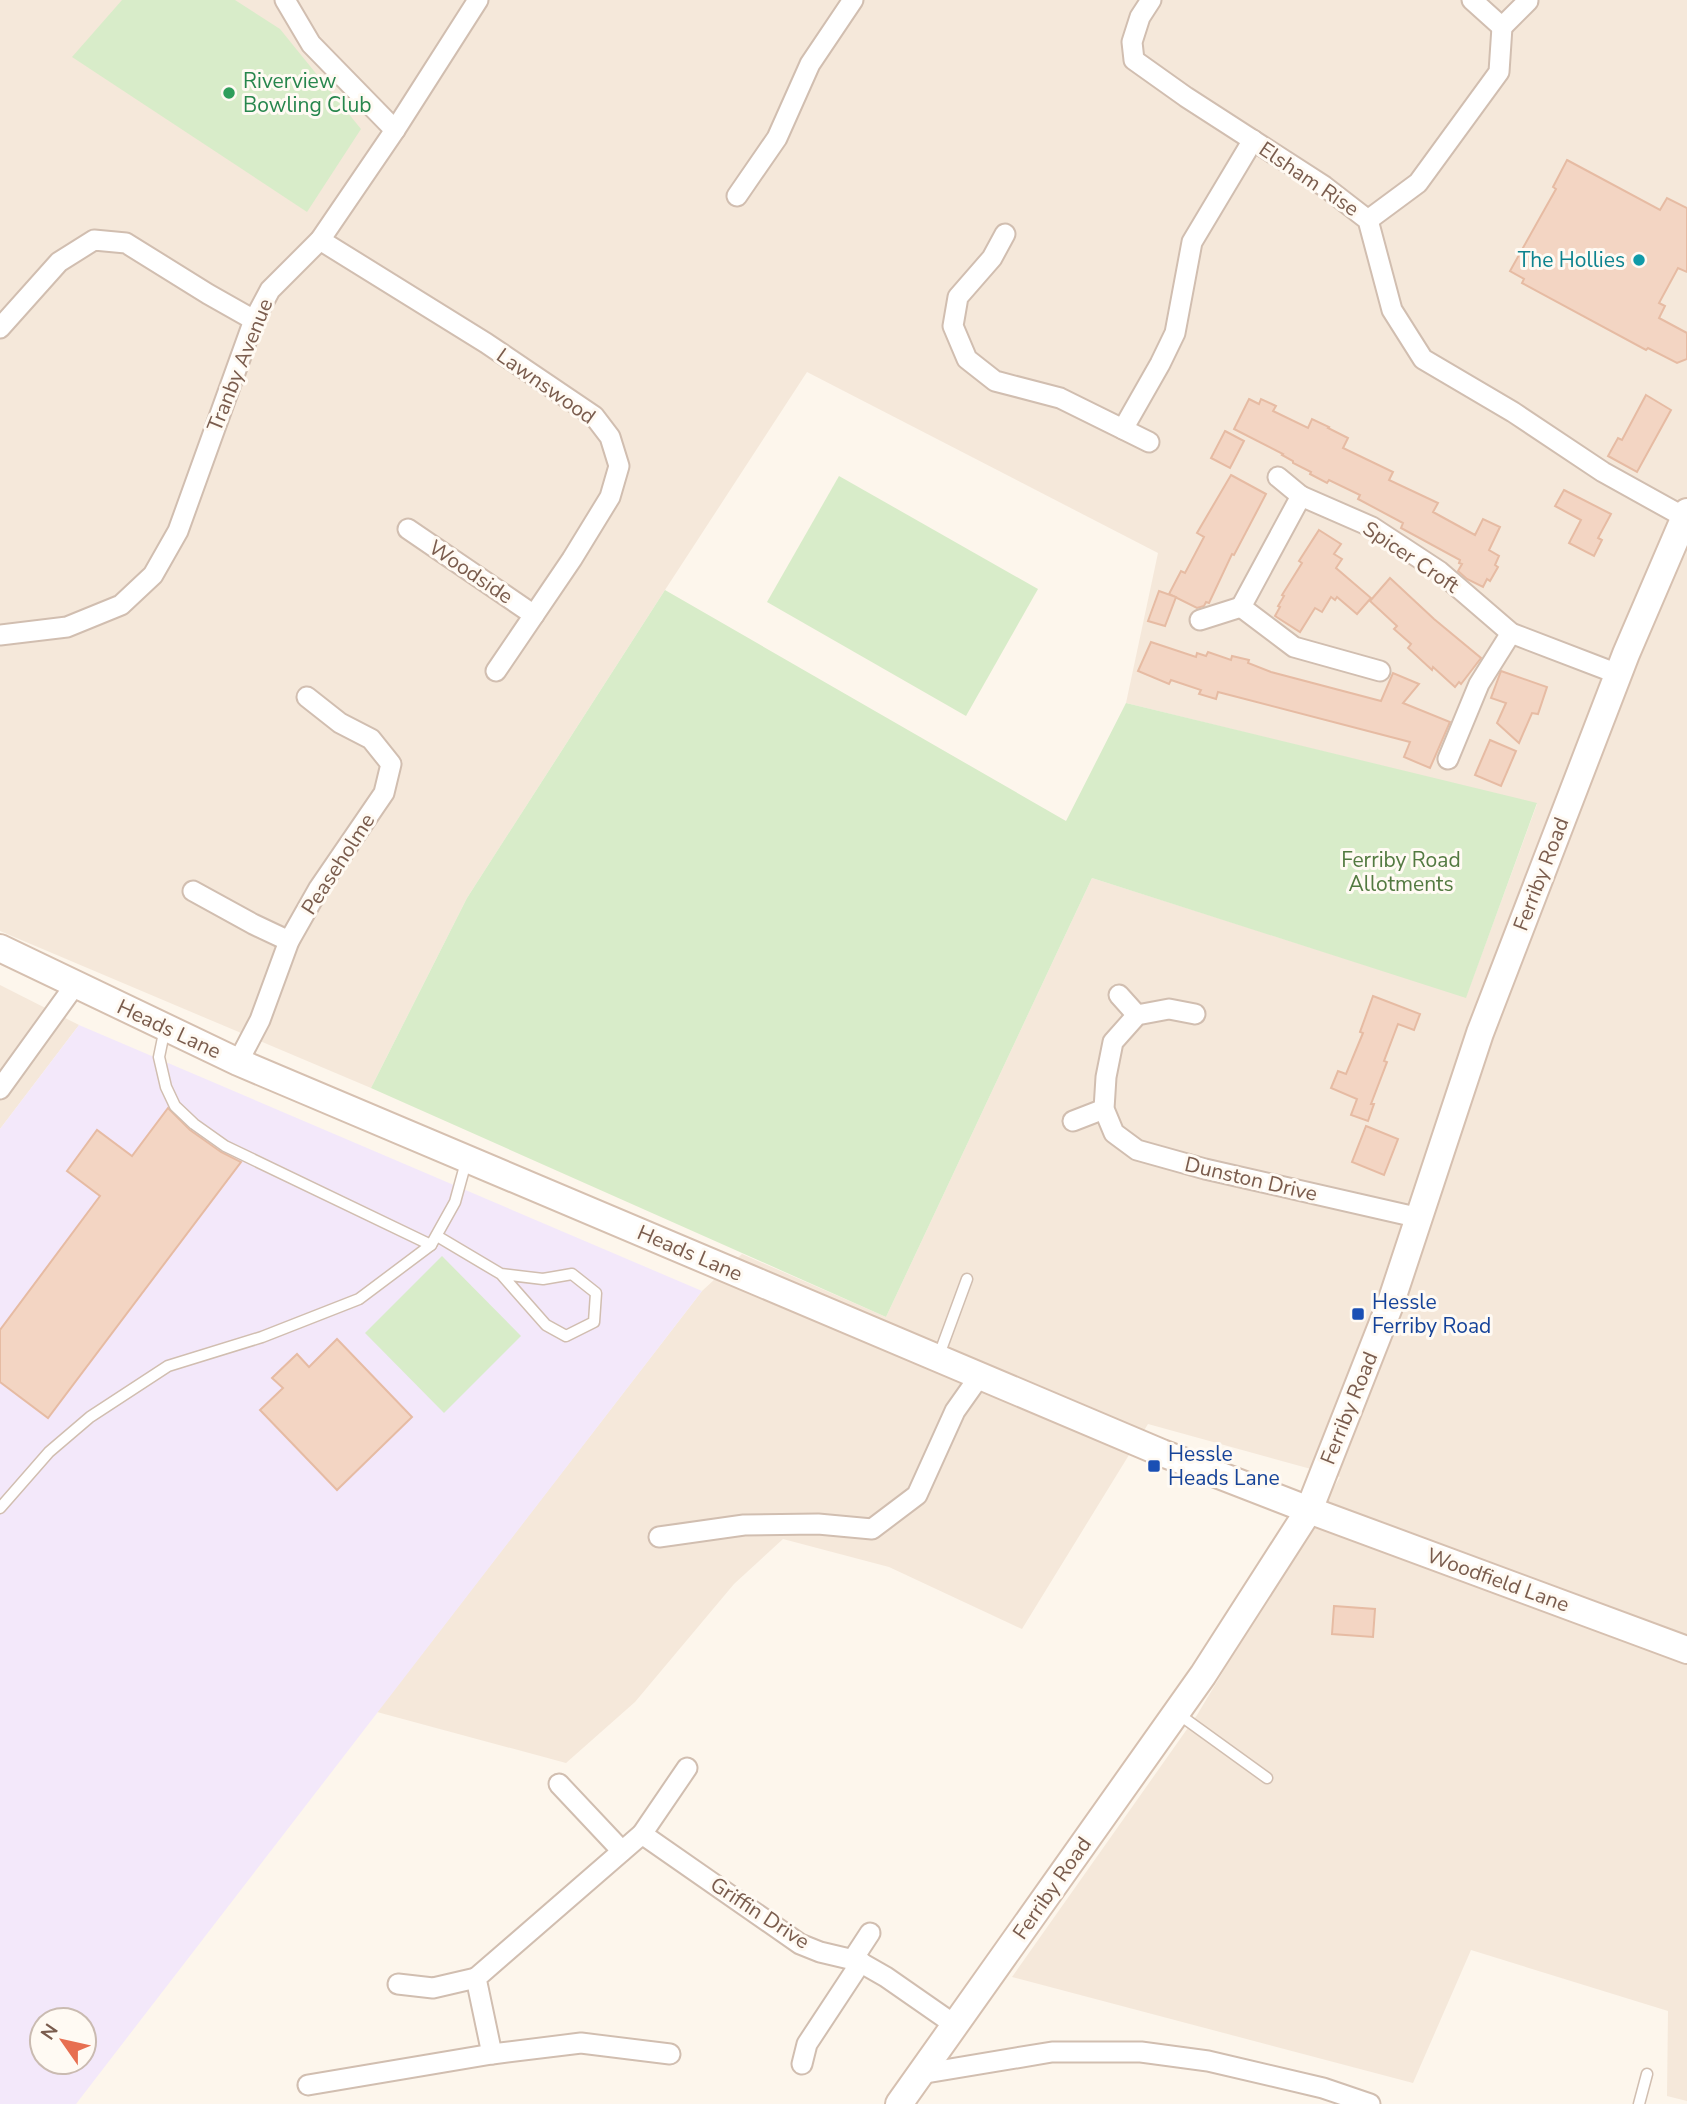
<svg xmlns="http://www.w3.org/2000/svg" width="1687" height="2104" viewBox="0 0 1687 2104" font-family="'Nunito Sans',sans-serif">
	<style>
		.residential { fill: #f5e8da }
		.education { fill: #f3e8fa; fill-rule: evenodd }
		.green { fill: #d8ecc9 }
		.building { fill: #f3d5c3; stroke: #e6bba3; stroke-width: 2 }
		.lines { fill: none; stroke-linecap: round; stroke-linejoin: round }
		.lane-casing { stroke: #d1beb0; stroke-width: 13 }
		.street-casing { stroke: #d1beb0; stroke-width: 23 }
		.secondary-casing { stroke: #d6c0b0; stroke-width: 30 }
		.lane { stroke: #fff; stroke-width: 10 }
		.street { stroke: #fff; stroke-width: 19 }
		.secondary { stroke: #fff; stroke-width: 26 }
		.leisure-dot { fill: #2e9e5b; stroke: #fffaf3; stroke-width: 2.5 }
		.culture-dot { fill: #0f9aa8; stroke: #fffaf3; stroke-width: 2.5 }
		.transit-dot { fill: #1a4fb4; stroke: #fffaf3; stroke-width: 2.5 }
		.labels { text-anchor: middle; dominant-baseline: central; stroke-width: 6; stroke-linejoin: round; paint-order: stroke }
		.leisure-label { font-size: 21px; fill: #27864d; stroke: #fffaf3; text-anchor: start }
		.street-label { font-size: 21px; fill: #7a5c4d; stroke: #fffaf3 }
		.culture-label { font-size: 21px; fill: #0d838f; stroke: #fffaf3; text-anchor: end }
		.park-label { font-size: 21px; fill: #537a41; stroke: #fffaf3 }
		.transit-label { font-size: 21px; fill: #164399; stroke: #fffaf3; text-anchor: start }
	</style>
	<rect width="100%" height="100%" fill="#fdf6ec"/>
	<g class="residential">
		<path d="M0 0H1687V2101L1667 2096 1668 2011 1471 1950 1413 2083 1012 1977 1197 1715 1340 1477 1148 1424 1022 1629 889 1567 783 1539 734 1584 635 1702 566 1763 377 1712 702 1291 742 1254 886 1317 1092 878 1466 997 1537 804 1126 703 1158 553 807 372 665 590 467 898 371 1088 0 931Z"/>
		<path d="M0 985 79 1025 0 1129Z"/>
	</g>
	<path class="education" d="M79 1025 702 1291 76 2104H0V1129ZM42 2020H84V2062H42Z"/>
	<g class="green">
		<path d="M122 0H235L280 29 361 129 307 212 72 57Z"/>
		<path d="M839 476 1038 589 966 716 767 602Z"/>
		<path d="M665 590 1066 821 1126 703 1537 803 1466 998 1092 878 886 1317 371 1088 467 898Z"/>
		<path d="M442 1256 521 1336 444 1413 365 1333Z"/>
	</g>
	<g class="building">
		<path d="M1567 160 1660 210 1667 198 1687 208V272L1678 268 1659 303 1665 306 1659 318 1687 333V359L1677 363 1648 348 1646 350 1522 283 1524 279 1510 271 1556 189 1553 187Z"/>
		<path d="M1646 395 1671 410 1637 472 1608 456 1618 438 1622 440Z"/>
		<path d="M1249 399 1259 404 1261 399 1276 406 1273 411 1308 428 1312 419 1329 427 1328 428 1348 438 1343 448 1393 472 1389 480 1438 503 1433 512 1475 535 1483 519 1500 527 1489 550 1499 556 1495 565 1498 567 1490 581 1487 579 1483 587 1467 579 1458 571 1462 564 1459 563 1460 560 1401 528 1403 523 1358 499 1360 495 1329 480 1327 483 1310 474 1311 472 1293 463V461L1282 455 1283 454 1234 429Z"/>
		<path d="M1225 431 1244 441 1230 468 1211 458Z"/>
		<path d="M1231 475 1266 494 1234 555 1232 554 1209 603 1206 602 1204 606 1197 608 1169 594 1181 571 1185 573 1204 537 1197 533Z"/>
		<path d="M1564 490 1611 514 1598 538 1602 540 1594 556 1569 543 1581 520 1555 506Z"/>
		<path d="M1319 530 1341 544 1334 554 1342 559 1336 568 1371 598 1357 614 1337 597 1335 600 1331 597 1322 612 1315 608 1300 632 1275 616 1280 607 1278 606 1284 596 1282 595 1302 563 1299 561Z"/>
		<path d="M1390 578 1434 619 1481 658 1461 684 1459 682 1455 687 1433 667 1432 670 1408 648 1411 644 1394 629 1397 626 1370 601Z"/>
		<path d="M1159 591 1176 597 1165 626 1148 621Z"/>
		<path d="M1151 642 1196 657 1197 653 1206 656 1208 652 1231 660 1232 656 1249 660 1248 663 1271 672 1381 701 1393 673 1419 684 1403 703 1450 722 1430 768 1404 757 1410 742 1218 692 1216 699 1199 694 1201 690 1171 680 1169 684 1138 671Z"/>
		<path d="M1501 671 1547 687 1538 714 1532 713 1519 743 1497 723 1506 703 1491 698Z"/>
		<path d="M1490 740 1516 751 1501 786 1475 775Z"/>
		<path d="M1373 996 1420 1014 1414 1030 1398 1024 1384 1061 1387 1062 1371 1104H1374L1368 1121 1351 1115 1357 1099 1331 1088 1338 1071 1346 1074 1363 1033 1360 1032Z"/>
		<path d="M168 1108 190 1130 221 1152 241 1162 48 1418 0 1382V1330L100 1196 67 1171 97 1130 132 1156Z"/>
		<path d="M1366 1126 1398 1139 1384 1175 1352 1162Z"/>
		<path d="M337 1339 412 1417 337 1490 260 1410 283 1388 272 1378 297 1354 309 1367Z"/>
		<path d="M1334 1606 1375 1609 1373 1637 1332 1634Z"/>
	</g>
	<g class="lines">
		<defs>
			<g id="lane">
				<path d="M165 1028 159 1057 166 1087 175 1106 194 1124 225 1146 431 1245"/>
				<path d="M437 1236 501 1274 546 1325 566 1336 594 1322 596 1293 572 1274 543 1279 501 1274"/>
				<path d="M939 1355 967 1279"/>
				<path d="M0 1508 49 1452 90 1417 168 1366 262 1337 359 1299 431 1245 455 1202 466 1162"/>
				<path d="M1177 1713 1267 1778"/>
				<path d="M1639 2104 1647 2074"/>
			</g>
			<g id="street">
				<path d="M285 0 311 44 395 130"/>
				<path d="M1151 0 1140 17 1132 42 1134 60 1186 97 1324 186 1368 220 1392 310 1423 359 1513 412 1603 472 1684 517"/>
				<path d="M1472 0 1502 27 1528 1"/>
				<path d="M737 196 777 138 810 64 853 0"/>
				<path d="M1368 220 1418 183 1499 72 1502 27"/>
				<path d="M1005 234 992 258 958 297 953 326 967 359 995 381 1060 398 1149 442"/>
				<path d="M320 240 486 343 594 416 610 437 619 466 610 497 572 559 496 671"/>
				<path d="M0 328 59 262 94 240 126 243 208 294 254 320"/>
				<path d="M1123 429 1160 364 1175 333 1192 242 1253 140"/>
				<path d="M1278 477 1301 496"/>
				<path d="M408 529 534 615"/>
				<path d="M1200 620 1241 607"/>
				<path d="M0 635 67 627 121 605 153 575 178 531 254 320 270 290 320 240 395 130 478 0"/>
				<path d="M1380 671 1294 647 1241 607 1301 496 1372 527 1439 571 1511 633 1618 674"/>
				<path d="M1448 759 1479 684 1511 633"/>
				<path d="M193 891 253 924 289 941"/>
				<path d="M1119 995 1137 1015"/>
				<path d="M1195 1014 1169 1009 1137 1015 1113 1042 1106 1077 1104 1109 1114 1133 1137 1150 1205 1169 1420 1218"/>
				<path d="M238 1062 260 1020 289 941 319 888 384 793 391 764 371 739 340 723 307 697"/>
				<path d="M0 1089 75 985"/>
				<path d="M1073 1121 1104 1109"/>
				<path d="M659 1537 744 1525 818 1524 872 1529 917 1495 955 1411 979 1377"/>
				<path d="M559 1784 622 1851"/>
				<path d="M642 1834 687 1768"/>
				<path d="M853 1959 870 1933"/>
				<path d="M398 1984 433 1988 476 1978"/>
				<path d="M670 2054 581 2043 492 2054 476 1978 642 1834 800 1944 820 1952 858 1961 886 1977 955 2025"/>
				<path d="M802 2064 807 2044 861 1962"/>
				<path d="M920 2074 1052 2052H1141L1208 2061 1323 2088 1370 2104"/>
				<path d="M308 2085 492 2054"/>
			</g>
			<g id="secondary">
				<path d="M0 948 238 1062 1162 1453 1309 1510 1687 1650"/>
				<path d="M899 2104 1203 1675 1309 1510 1391 1302 1480 1033 1626 654 1687 512"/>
			</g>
		</defs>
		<use href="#lane" class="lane-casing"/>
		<use href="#street" class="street-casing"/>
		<use href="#secondary" class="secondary-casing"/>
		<use href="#lane" class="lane"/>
		<use href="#street" class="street"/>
		<use href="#secondary" class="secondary"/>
	</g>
	<circle class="leisure-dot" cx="229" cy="93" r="7"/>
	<circle class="culture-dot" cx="1639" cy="260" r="7"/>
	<g class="transit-dot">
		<rect x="1351" y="1307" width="14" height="14" rx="3.5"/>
		<rect x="1147" y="1459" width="14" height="14" rx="3.5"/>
	</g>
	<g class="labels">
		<g class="leisure-label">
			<text x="243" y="81">Riverview<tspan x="243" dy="24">Bowling Club</tspan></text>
		</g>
		<g class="street-label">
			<text transform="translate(1309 179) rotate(34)">Elsham Rise</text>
			<text transform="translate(240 365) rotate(-68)">Tranby Avenue</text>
			<text transform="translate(546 386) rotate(35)">Lawnswood</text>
			<text transform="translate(1411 557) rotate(34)">Spicer Croft</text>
			<text transform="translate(471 572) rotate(34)">Woodside</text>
			<text transform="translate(338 864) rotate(-57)">Peaseholme</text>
			<text transform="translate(1541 874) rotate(-69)">Ferriby Road</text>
			<text transform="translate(169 1029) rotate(25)">Heads Lane</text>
			<text transform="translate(1251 1179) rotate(13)">Dunston Drive</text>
			<text transform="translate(690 1253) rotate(23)">Heads Lane</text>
			<text transform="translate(1349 1408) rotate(-68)">Ferriby Road</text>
			<text transform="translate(1498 1580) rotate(20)">Woodfield Lane</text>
			<text transform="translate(1052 1888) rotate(-55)">Ferriby Road</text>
			<text transform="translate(760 1913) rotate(33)">Griffin Drive</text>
		</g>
		<g class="culture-label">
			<text x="1625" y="260">The Hollies</text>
		</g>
		<g class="park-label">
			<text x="1401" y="860">Ferriby Road<tspan x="1401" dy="24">Allotments</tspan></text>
		</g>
		<g class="transit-label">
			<text x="1372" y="1302">Hessle<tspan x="1372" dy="24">Ferriby Road</tspan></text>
			<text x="1168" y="1454">Hessle<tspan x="1168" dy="24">Heads Lane</tspan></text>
		</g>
	</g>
	<g transform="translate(63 2041) rotate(304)"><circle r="33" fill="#fffaf3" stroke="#cabbb1" stroke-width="2"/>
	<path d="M0-5L12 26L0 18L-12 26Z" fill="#e76f51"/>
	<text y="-10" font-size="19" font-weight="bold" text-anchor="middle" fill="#7a5c4d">N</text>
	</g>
</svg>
